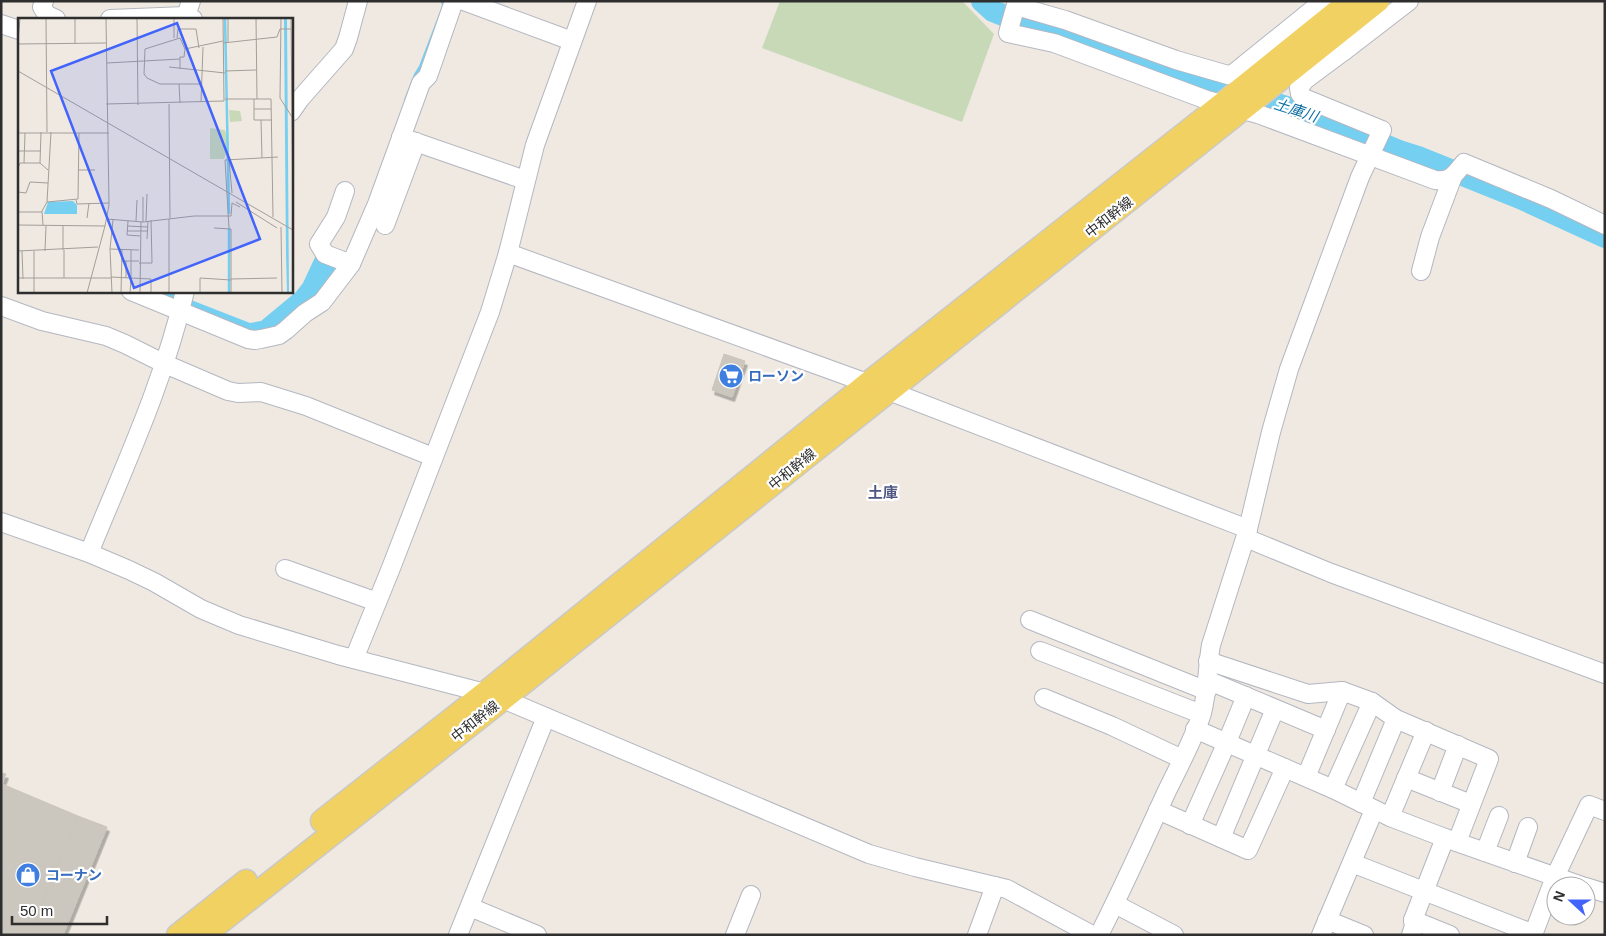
<svg xmlns="http://www.w3.org/2000/svg" width="1606" height="936" viewBox="0 0 1606 936" font-family="Helvetica,'Noto Sans JP',sans-serif">
	<style>
		.cemetery { fill: #c8d9b8 }
		.water { fill: #75cff0 }
		.lines { fill: none; stroke-linecap: round; stroke-linejoin: round }
		.river { stroke: #75cff0; stroke-width: 22 }
		.building { fill: #cbc7bf; stroke: #cbc5ba; filter: url(#shadow) }
		.minor-casing { stroke: #b4b7c1; stroke-width: 20 }
		.major-casing { stroke: #c9c9c9; stroke-width: 25 }
		.minor { stroke: #fff; stroke-width: 18 }
		.major { stroke: #f2d163; stroke-width: 22 }
		.labels { text-anchor: middle; dominant-baseline: central; stroke-width: 4.5; stroke-linejoin: round; paint-order: stroke }
		.street-label { font-size: 14px; fill: #2e2e2e; stroke: #fff }
		.shop-label { font-size: 14px; font-weight: bold; fill: #366cbe; stroke: #fff; text-anchor: start }
		.water-label { font-size: 15px; font-style: italic; fill: #0d6fa3; stroke: #fff }
		.neighbourhood-label { font-size: 15px; font-weight: bold; fill: #4d5680; stroke: #fff }
		.inset-river { fill: none; stroke: #75cff0; stroke-width: 2.5 }
		.inset-road { fill: none; stroke: #a29e99; stroke-width: 1 }
		.view { fill: #4264fb; fill-opacity: 0.15; stroke: #4264fb; stroke-width: 2.5 }
		.inset-edge { fill: none; stroke: #2e2e2e; stroke-width: 2.5 }
	</style>
	<defs>
		<filter id="shadow"><feDropShadow dx="2.5" dy="4.5" stdDeviation="0" flood-color="#0004"/></filter>
	</defs>
	<rect width="100%" height="100%" fill="#efe9e1"/>
	<path class="cemetery" d="M780 1H962L994 34 962 122 762 48Z"/>
	<g class="water">
		<path d="M441 1H449L410 102 404 100 414 74 419 66 442 6Z"/>
		<path d="M317 253 341 266 326 287 282 329 259 335 145 291H168L250 323 261 321 296 292 303 283Z"/>
	</g>
	<g class="lines">
		<path class="river" d="M982 1 993 11 1018 21 1111 50 1197 80 1320 117 1399 151 1418 157 1520 198 1605 237"/>
	</g>
	<g class="building">
		<path d="M724 354 745 361 732 397 712 390Z"/>
		<path d="M1 773 6 774 2 784 78 816 30 935H1Z"/>
		<path d="M78 816 107 827 63 935H30Z"/>
	</g>
	<g class="lines">
		<defs>
			<g id="minor">
				<path d="M44 1 42 7 47 15 56 19"/>
				<path d="M464 1 572 41"/>
				<path d="M1017 1 1008 33 1054 43 1207 100 1258 114 1435 180C1451 182 1454 175 1464 163L1551 199 1605 225"/>
				<path d="M1016 6 1065 20 1176 60 1228 75 1234 73 1306 15"/>
				<path d="M186 16 191 1"/>
				<path d="M110 19 186 16 193 19"/>
				<path d="M1 24 19 30"/>
				<path d="M1298 24 1306 15 1323 1"/>
				<path d="M1334 54 1344 51 1409 1"/>
				<path d="M291 112 300 99 344 49 348 38 358 1"/>
				<path d="M401 137 525 180"/>
				<path d="M345 191 336 217 319 244 325 254 351 264"/>
				<path d="M385 225 416 142"/>
				<path d="M508 253 889 391 1248 529"/>
				<path d="M1421 271 1430 237 1453 176"/>
				<path d="M131 291 248 339 255 340 261 339 279 335 286 330 305 313 322 302 351 264 377 204 421 83 428 76 454 1"/>
				<path d="M1 306 42 321 106 336 125 344 165 364 228 391 238 393 261 392 306 406 433 457"/>
				<path d="M1 522 89 553 129 570 154 582 201 609 239 625 338 655 485 693 503 699 869 854 915 867 1007 889 1092 935"/>
				<path d="M1246 538 1331 573 1605 674"/>
				<path d="M89 553C124 467 164 382 185 291"/>
				<path d="M285 569 377 602"/>
				<path d="M1030 620 1207 691"/>
				<path d="M1040 651 1201 714"/>
				<path d="M354 659 391 568 490 312 508 253 535 145 587 1"/>
				<path d="M1208 661 1308 694 1342 691 1372 702 1396 719 1489 759 1457 842"/>
				<path d="M1207 680 1326 730"/>
				<path d="M1044 698 1112 726 1182 759"/>
				<path d="M1195 729 1333 789 1390 817 1445 838 1582 886"/>
				<path d="M1306 777 1342 691"/>
				<path d="M1406 778 1471 804"/>
				<path d="M1333 789 1372 702"/>
				<path d="M1440 792 1458 745"/>
				<path d="M1361 803 1396 719"/>
				<path d="M1158 810 1248 850 1285 768"/>
				<path d="M1390 817 1426 731"/>
				<path d="M1190 825 1227 742 1246 696"/>
				<path d="M1221 838 1275 709"/>
				<path d="M1485 852 1499 816"/>
				<path d="M1352 863 1534 934"/>
				<path d="M1515 863 1528 827"/>
				<path d="M1586 887 1605 893"/>
				<path d="M1115 904 1174 935"/>
				<path d="M470 907 537 935"/>
				<path d="M1327 920 1364 935"/>
				<path d="M1413 920 1450 935"/>
				<path d="M458 935 546 717"/>
				<path d="M735 935 751 895"/>
				<path d="M977 935 995 886"/>
				<path d="M1099 935C1123 888 1144 841 1166 793 1178 768 1194 739 1202 713 1208 690 1207 667 1211 645L1248 529 1271 432 1289 369 1360 177 1382 130 1304 98 1300 94 1299 88 1305 80 1344 51"/>
				<path d="M1321 935 1374 810"/>
				<path d="M1411 935 1414 926 1413 920 1445 838"/>
				<path d="M1533 935 1555 877 1589 805 1605 811"/>
			</g>
			<g id="major">
				<path d="M322 821 485 693 867 384 1221 105 1350 1"/>
				<path d="M178 935 246 881"/>
				<path d="M204 935C597 626 987 314 1378 1"/>
			</g>
		</defs>
		<use href="#minor" class="minor-casing"/>
		<use href="#major" class="major-casing"/>
		<use href="#minor" class="minor"/>
		<use href="#major" class="major"/>
	</g>
	<defs>
		<symbol id="supermarket-disc" viewBox="-11 -11 22 22"><circle r="9.5" fill="#3f7fe0" stroke="#fff"/><path d="M-6-5.5h2.5l.6 2H6L4.5 2H-2.5L-4.4-4H-6ZM-1.5 3.2a1.3 1.3 0 1 0 .1 0ZM3 3.2a1.3 1.3 0 1 0 .1 0Z" fill="#fff"/></symbol>
		<symbol id="shop-disc" viewBox="-11 -11 22 22"><circle r="9.5" fill="#3f7fe0" stroke="#fff"/><path d="M-5-2.5h2.3a2.7 3.5 0 0 1 5.4 0H5L5.5 6h-11ZM-1.5-2.5h3a1.5 2.3 0 0 0-3 0Z" fill="#fff"/></symbol>
	</defs>
	<g fill-rule="evenodd">
		<use href="#supermarket-disc" x="717" y="362" width="28" height="28"/>
		<use href="#shop-disc" x="14" y="861" width="28" height="28"/>
	</g>
	<g class="labels">
		<g class="street-label">
			<text transform="translate(1109 217) rotate(-38)">中和幹線</text>
			<text transform="translate(792 469) rotate(-39)">中和幹線</text>
			<text transform="translate(475 721) rotate(-38)">中和幹線</text>
		</g>
		<g class="shop-label">
			<text x="748" y="376">ローソン</text>
			<text x="46" y="875">コーナン</text>
		</g>
		<g class="water-label">
			<text transform="translate(1296 110) rotate(18)">土庫川</text>
		</g>
		<g class="neighbourhood-label">
			<text x="883" y="492">土庫</text>
		</g>
	</g>
	<g transform="translate(18 18)">
		<rect width="275" height="275" fill="#efe9e1"/>
		<path d="M211 92 222 93 224 103 212 104ZM192 110 207 112 211 127 206 141H192Z" fill="#c8d9b8"/>
		<path d="M266 0H269L271 275H269L268 236ZM55 183 59 187V196H26L30 184Z" fill="#75cff0"/>
		<path class="inset-river" d="M207 0 211 196M211 210V275"/>
		<path class="inset-road" d="M28 0 29 114M119 0 120 87M156 0V20M210 0V24M238 0 239 81M263 0 262 80 274 99M273 0 275 199M159 20 160 11H178L181 30M0 24 2 0M205 25 259 19 262 11H273M0 26 88 25M57 26V0M167 31 205 23M89 45 162 41M151 49 207 55M162 51V39H166L167 31 162 20 127 31 126 56 129 60 142 66H183M0 53 275 212M207 53 238 52M161 66 162 85M207 81H253L255 199M236 81V102H254M183 84 185 29M88 86 206 83 205 0M151 86 152 200M236 91H253M243 102 244 140M23 114 22 145 30 152M0 115H91M0 133H23M211 142 214 175M6 145 7 115M0 150 2 145H22M60 152H77M0 174 8 175 12 164 30 165M58 182 59 186 91 185M29 184 33 114M218 184 259 210M0 194H24M69 200 71 185M89 201 125 204 176 198H213L214 185 222 189M151 201V275M110 203 109 217 122 218M118 203 119 182M128 203 129 176M125 204V179M0 207 87 208 69 275M25 207 24 193 29 184 60 181 61 115M87 208 91 187 88 0M109 208 130 209M263 209 264 275M196 210 213 211V275M211 210 207 142 260 139M109 213H130M129 221 130 203M92 231 121 232M45 232V208M46 232V260M0 233 80 229M4 233 5 261M16 233V275M27 233 28 208M104 243H121M121 245H134L133 202M0 255V260H93M93 259 133 261V275M108 260V243M113 260V232M213 261 259 260M94 275 92 231 95 202M103 275 104 231M112 275 113 260M122 275 123 204M182 275V260L213 262"/>
		<path class="view" d="M159 5 242 221 116 270 33 53Z"/>
		<rect width="275" height="275" class="inset-edge"/>
	</g>
	<rect width="1606" height="936" fill="none" stroke="#2e2e2e" stroke-width="5"/>
	<g transform="translate(1571 901) rotate(291)"><circle r="24" fill="#ffffff" stroke="#ababab"/>
	<path d="M0-4L9 19L0 12L-9 19Z" fill="#4264fb"/>
	<text y="-8" font-size="14" font-weight="bold" text-anchor="middle" fill="#2e2e2e">N</text>
	</g>
	<path d="M12 916v8h95v-8" fill="none" stroke="#2e2e2e" stroke-width="2.5"/>
	<text x="20" y="916" font-size="15" fill="#2e2e2e" stroke="#ffffff" stroke-width="4" paint-order="stroke">50 m</text>
</svg>
